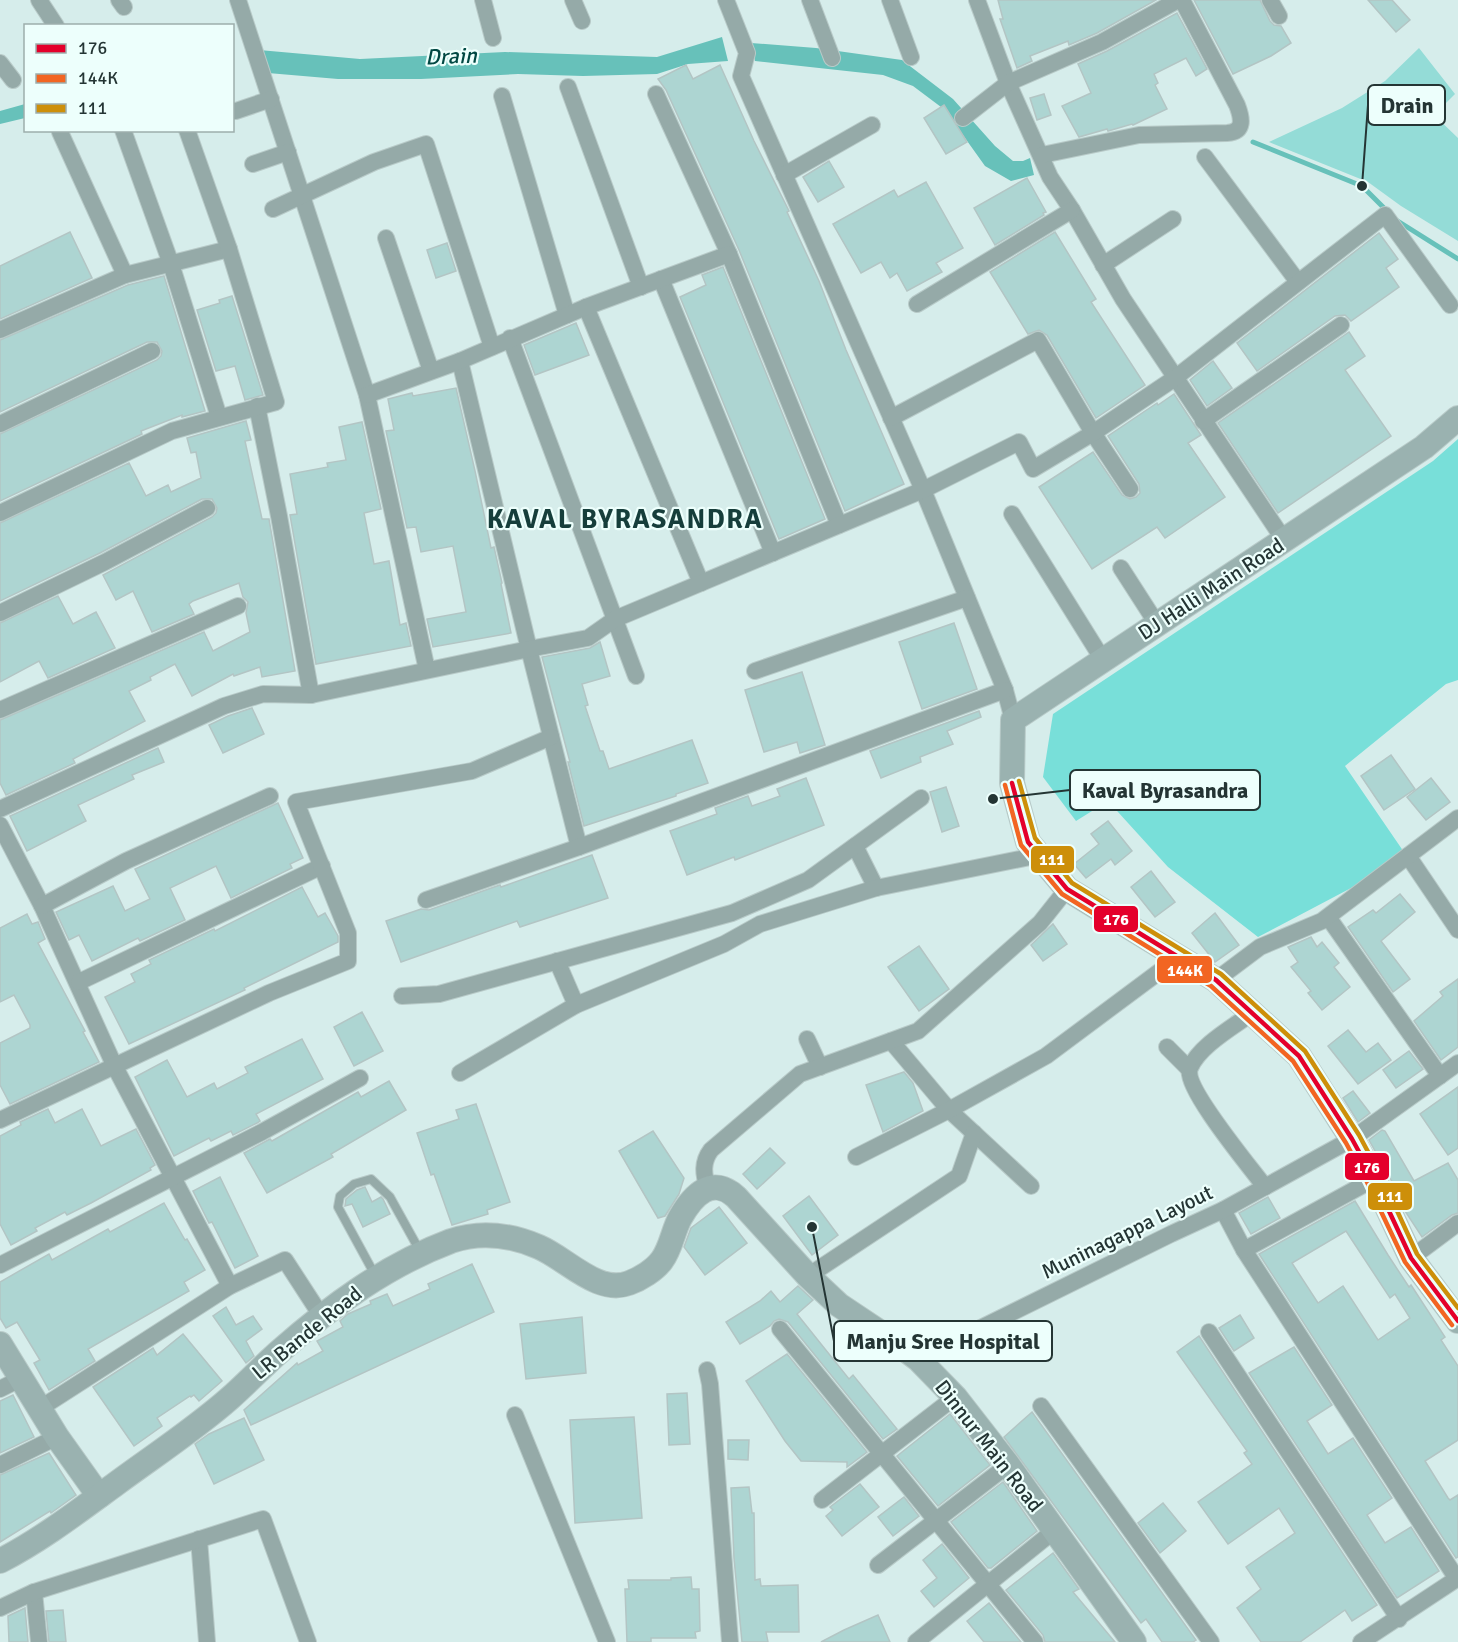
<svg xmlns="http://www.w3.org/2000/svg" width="1458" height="1642" viewBox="0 0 1458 1642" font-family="Signika,sans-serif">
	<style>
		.green { fill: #94dcd7 }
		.forest { fill: #78dfd9 }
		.water { fill: #67c1ba }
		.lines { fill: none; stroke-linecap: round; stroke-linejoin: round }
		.stream { stroke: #67c1ba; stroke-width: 5 }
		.building { fill: #add5d2; stroke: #b3c5c4; stroke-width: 1.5; fill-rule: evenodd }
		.lane-casing { stroke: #b8cac8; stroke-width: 10 }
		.street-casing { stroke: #b8cac8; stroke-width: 18 }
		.secondary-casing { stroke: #b8cac8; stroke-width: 26 }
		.lane { stroke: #95aaa8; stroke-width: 8 }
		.street { stroke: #95aaa8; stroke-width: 16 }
		.secondary { stroke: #9ab2b0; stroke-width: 24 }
		.bus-1-casing { stroke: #edfffc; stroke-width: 9 }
		.bus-2-casing { stroke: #edfffc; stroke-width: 9 }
		.bus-3-casing { stroke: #edfffc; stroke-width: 9 }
		.bus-1 { stroke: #e4002b; stroke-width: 4.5 }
		.bus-2 { stroke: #f26522; stroke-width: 4.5 }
		.bus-3 { stroke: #cd8f0a; stroke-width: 4.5 }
		.labels { text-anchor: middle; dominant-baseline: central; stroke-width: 4.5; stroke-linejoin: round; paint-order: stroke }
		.street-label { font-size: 21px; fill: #243534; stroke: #edfffc }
		.water-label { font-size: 22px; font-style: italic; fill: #004843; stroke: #edfffc }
		.district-label { font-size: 27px; font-weight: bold; letter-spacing: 1.5px; fill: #163e3b; stroke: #edfffc }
		.leader { fill: none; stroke: #243534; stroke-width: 2 }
		.callout-dot { fill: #243534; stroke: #edfffc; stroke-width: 2 }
		.callout { fill: #edfffc; stroke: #243534; stroke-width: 2 }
		.callout-label { font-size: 22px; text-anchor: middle; font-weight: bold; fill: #243534 }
		.line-badge { stroke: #edfffc; stroke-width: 2 }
		.badge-label { font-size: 16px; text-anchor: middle; font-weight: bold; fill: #fff }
	</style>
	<rect width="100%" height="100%" fill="#d6edeb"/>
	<path class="green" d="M1419 48 1455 94 1434 115 1458 138V241L1401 206 1368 182 1269 142 1342 108 1385 81Z"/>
	<path class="forest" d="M1458 439V680L1446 684 1345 766 1408 858 1258 937 1168 867 1108 801 1076 821 1043 777 1053 714 1433 461Z"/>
	<g class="water">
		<path d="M722 37 728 61 688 64 657 74 583 76 518 74 421 79H338L268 73 259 50 360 59 505 52 657 57Z"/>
		<path d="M751 43 816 48 902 60 953 99 995 146 1013 161H1023L1030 158 1034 175 1011 181 985 166 945 110 913 86 883 75 755 61Z"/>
		<path d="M25 104V118L0 124V111Z"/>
	</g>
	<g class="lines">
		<g class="stream">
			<path d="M1253 142 1362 186 1387 211"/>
			<path d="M1396 220 1458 259"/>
		</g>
	</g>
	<g class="building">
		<path d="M998 0H1156L1097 33 1069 45 1068 41 1030 56 1032 61 1017 68 1000 19H1003Z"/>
		<path d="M1194 0H1260L1270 21 1274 25 1281 26 1291 43 1271 56 1233 74Z"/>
		<path d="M1368 0H1392L1410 20 1396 32Z"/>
		<path d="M1177 13 1207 69 1196 76 1186 58 1154 74 1158 83 1155 85 1167 109 1133 125 1132 124 1108 131 1107 129 1079 137 1062 106 1091 93 1078 64 1107 51Z"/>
		<path d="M686 65 693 79 720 65 754 141 789 211 787 212 819 281 846 350 904 484 845 511 739 250 666 90 658 79Z"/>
		<path d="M1044 94 1051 115 1037 120 1030 98Z"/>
		<path d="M944 105 967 142 946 154 924 118Z"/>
		<path d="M829 161 844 187 818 202 803 177Z"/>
		<path d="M1027 178 1046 212 1043 213 1044 215 995 245 974 208Z"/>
		<path d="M926 182 963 248 936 263 942 272 907 291 897 273 890 278 881 262 861 273 833 224 894 190 898 197Z"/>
		<path d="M70 232 92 278 0 319V266Z"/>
		<path d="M1055 232 1096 299 1091 302 1145 385 1096 418 1047 335 1039 330 1028 334 990 272Z"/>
		<path d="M1379 233 1398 259 1386 268 1399 287 1351 321 1345 315 1335 316 1257 371 1237 343Z"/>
		<path d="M447 243 456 271 436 278 427 250Z"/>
		<path d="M723 267 825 519 779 539 680 297 706 285 702 275Z"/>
		<path d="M164 276 205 411 182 417V415L141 431 142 434 0 501V434L157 360 161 356 162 351 157 342H147L0 412V340L128 285Z"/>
		<path d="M232 296 263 395 245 400 235 366 216 371 197 310 220 303 219 300Z"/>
		<path d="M576 323 589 355 535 375 524 345Z"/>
		<path d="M1349 332 1365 356 1345 370 1391 436 1278 513 1218 423Z"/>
		<path d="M1213 361 1232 388 1207 406 1190 380Z"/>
		<path d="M456 388 475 471 491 548 494 547 502 583 501 584 511 633 433 647 427 619 466 612 453 546 421 552 416 527 407 528 386 431 394 430 388 399 412 393 413 396Z"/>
		<path d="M1174 394 1201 435 1188 443 1225 497 1165 538 1157 527 1092 569 1039 487 1093 452 1122 495 1130 499 1136 497 1140 493 1139 484 1108 436 1157 403 1158 405Z"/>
		<path d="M246 421 251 440 245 441 262 519H269L295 671 262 677 260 667 234 676 233 674 192 696 175 664 150 677 151 680 129 691 145 721 73 759 75 763 6 795 0 783V720L204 632 213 651 250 632 246 613 248 602 243 597 239 583 193 601 189 604 194 614 152 632 133 591 116 600 103 575 212 517 216 513 217 508 212 499H202L100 553 0 601V523L129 463 146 496 168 485 171 492 201 478 196 452 191 453 187 438Z"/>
		<path d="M362 422 381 509 364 513 374 564 389 561 400 625 406 623 411 646 316 664 290 515 297 514 290 474 328 467 327 463 346 460 339 427Z"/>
		<path d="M58 596 73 624 96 612 115 648 48 678 39 661 0 682V623Z"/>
		<path d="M954 623 977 689 922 709 899 642Z"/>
		<path d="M600 642 610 676 582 684 588 705 585 706 600 751H603L609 769 692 740 708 783 676 794V796L584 826 568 762H570L542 657 590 648Z"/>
		<path d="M802 672 825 745 800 753 797 742 764 752 745 690Z"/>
		<path d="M252 708 264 734 223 753 209 725 228 716Z"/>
		<path d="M979 711 981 717 947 731 953 744 920 757 921 762 881 778 870 751Z"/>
		<path d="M158 748 164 762 132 775 134 779 78 805 86 821 27 851 10 816Z"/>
		<path d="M1391 755 1415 789 1384 810 1361 776Z"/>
		<path d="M806 778 824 825 735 860 734 857 687 875 670 831 717 814 715 808 748 796 752 806 780 796 777 789Z"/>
		<path d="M1431 778 1450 802 1426 820 1407 797Z"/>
		<path d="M946 787 959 826 942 832 930 792Z"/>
		<path d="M278 803 303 858 290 864 292 868 231 898 216 866 170 888 185 920 140 941 138 938 92 961 79 935 69 940 56 912 113 886 125 911 150 899 135 869Z"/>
		<path d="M1108 821 1132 851 1115 865 1111 859 1086 878 1074 864 1099 844 1091 834Z"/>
		<path d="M592 855 608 898 520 927 517 921 401 962 386 921 421 909 429 910 500 885 501 887Z"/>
		<path d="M1151 871 1175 902 1155 917 1131 887Z"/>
		<path d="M302 887 318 917 325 913 338 936V942L244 988 245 990 129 1044 105 997 135 982 131 974 151 964 149 960 214 929 215 931Z"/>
		<path d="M1400 894 1415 912 1381 941 1410 979 1393 992 1348 927 1373 910 1376 913Z"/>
		<path d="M1215 913 1239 945 1215 962 1192 933Z"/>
		<path d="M27 914 32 924 38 922 45 939 38 943 85 1031 83 1032 99 1062 10 1104 0 1085V1043L30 1028V1025L14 995 0 1002V928Z"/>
		<path d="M1053 924 1067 944 1043 961 1031 945Z"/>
		<path d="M1311 937 1317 947 1322 942 1339 963 1334 967 1350 987 1322 1010 1308 993 1311 991 1291 967 1298 962 1288 947Z"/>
		<path d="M919 946 949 989 919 1011 888 967Z"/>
		<path d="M1458 979V1047L1441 1060 1414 1021 1443 996 1440 992Z"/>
		<path d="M362 1012 383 1051 354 1066 334 1027Z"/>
		<path d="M1348 1030 1366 1052 1378 1043 1391 1060 1358 1084 1328 1046Z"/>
		<path d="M302 1039 323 1079 256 1114 260 1121 257 1123 233 1135 231 1131 211 1141 209 1138 174 1156 135 1077 167 1060 187 1097 214 1083 217 1089 248 1073 245 1067Z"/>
		<path d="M1409 1051 1423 1069 1396 1088 1383 1070Z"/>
		<path d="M904 1072 913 1083 923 1111 883 1132 866 1085Z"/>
		<path d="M389 1081 406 1110 331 1154 333 1157 267 1193 244 1153 270 1139 272 1141 358 1092 361 1097Z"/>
		<path d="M1458 1087V1148L1448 1155 1420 1114Z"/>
		<path d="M1353 1091 1370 1113 1358 1122 1343 1098Z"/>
		<path d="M476 1104 510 1202 487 1210 488 1214 452 1225 434 1174 431 1175 417 1133 459 1119 456 1110Z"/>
		<path d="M48 1109 55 1123 82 1109 101 1146 136 1129 155 1165 150 1168 151 1170 91 1203 67 1215 65 1212 35 1228 37 1231 11 1245 0 1224V1136L21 1125 20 1122Z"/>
		<path d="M1382 1130 1385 1131 1414 1181 1448 1163 1458 1180V1213L1452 1215 1422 1237 1403 1208 1399 1199 1401 1198 1369 1140Z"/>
		<path d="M653 1131 684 1178 679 1194 665 1216 658 1218 619 1151Z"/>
		<path d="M770 1148 785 1163 757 1189 743 1174Z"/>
		<path d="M220 1177 258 1256 235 1268 212 1222 209 1223 193 1191Z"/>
		<path d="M365 1187 372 1202 381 1197 383 1199 390 1214 363 1227 352 1204 345 1206 346 1199 357 1190Z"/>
		<path d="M809 1196 838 1235 812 1255 783 1216Z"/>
		<path d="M1268 1197 1280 1218 1251 1234 1239 1213Z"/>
		<path d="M1355 1201 1388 1255 1409 1287 1411 1285 1445 1337 1441 1340 1458 1366V1440L1425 1461 1448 1498 1450 1500 1458 1495V1557L1456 1558 1259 1254ZM1346 1231 1390 1298 1395 1294 1410 1318 1378 1340 1343 1286 1318 1303 1292 1263Z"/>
		<path d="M164 1203 185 1240 187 1239 205 1270 184 1282 189 1291 88 1349 95 1361 49 1390 34 1363 40 1360 17 1322 6 1328 0 1318V1282L49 1254 52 1260 108 1229 110 1232Z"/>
		<path d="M719 1207 747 1243 705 1275 684 1247 691 1228Z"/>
		<path d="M472 1264 494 1312 251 1425 244 1410 297 1363 298 1365 323 1351 317 1341 343 1327 340 1321 348 1314 371 1304 370 1301 387 1294 393 1306 430 1289 428 1284Z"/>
		<path d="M798 1286 813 1300 797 1314 849 1379 853 1375 897 1429 883 1439 788 1322 779 1319 774 1321 770 1326 740 1344 726 1322 760 1301 771 1291 780 1302Z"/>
		<path d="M226 1307 236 1325 253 1316 262 1329 246 1341 254 1356 246 1363 213 1316Z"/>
		<path d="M1240 1315 1254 1338 1234 1351 1219 1328Z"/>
		<path d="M582 1317 586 1373 526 1379 520 1324Z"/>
		<path d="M183 1334 222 1381 199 1401 194 1395 191 1397 190 1396 157 1418 162 1426 134 1446 93 1387 153 1348 157 1355Z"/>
		<path d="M1199 1336 1377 1605 1352 1621 1345 1610 1300 1642H1261L1237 1608 1261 1589 1246 1567 1295 1533 1279 1508 1228 1544 1198 1502 1252 1464 1244 1453 1247 1451 1177 1352Z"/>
		<path d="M1294 1347 1332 1405 1307 1421 1328 1454 1353 1438 1392 1498 1367 1515 1385 1543 1411 1527 1439 1571 1397 1598 1249 1373Z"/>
		<path d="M787 1354 867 1452 847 1467V1462L801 1461 785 1441 746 1381Z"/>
		<path d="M687 1393 690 1444 669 1445 667 1394Z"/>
		<path d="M13 1395 34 1437 0 1453V1401Z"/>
		<path d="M1032 1412 1196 1640 1193 1642H1162L1146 1619 1141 1623 1004 1437Z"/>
		<path d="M950 1414 990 1465 938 1506 897 1456Z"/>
		<path d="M634 1417 642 1518 575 1523 570 1420Z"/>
		<path d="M244 1418 264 1460 214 1484 195 1444 209 1434Z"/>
		<path d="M728 1440H749L748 1460 728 1459Z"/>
		<path d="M49 1453 76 1495 51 1513 50 1511 0 1542V1475Z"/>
		<path d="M1003 1482 1037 1531 991 1568H988L951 1522Z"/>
		<path d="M860 1484 879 1507 842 1536 826 1516 833 1510 830 1507Z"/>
		<path d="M749 1487 752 1513H754L755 1580 760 1579 761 1586 798 1585 799 1632H766L768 1642H742L734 1558 731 1488Z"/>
		<path d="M904 1497 919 1516 893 1536 878 1517Z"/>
		<path d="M1163 1503 1186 1531 1160 1553 1138 1523Z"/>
		<path d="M942 1544 969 1578 934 1607 921 1591 937 1578 923 1560Z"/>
		<path d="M1053 1553 1079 1589 1073 1592 1115 1642H1045L1043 1635 1006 1590Z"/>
		<path d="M691 1577 692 1589H699L700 1631 695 1632 696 1638H651V1642H627L625 1589H629L628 1580H671V1578Z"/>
		<path d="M989 1603 1021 1642H984L967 1621Z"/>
		<path d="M25 1608 28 1642H9L8 1616Z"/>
		<path d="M63 1610 66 1642H49L46 1611Z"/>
		<path d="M878 1615 890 1642H821L844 1630Z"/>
	</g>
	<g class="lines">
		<defs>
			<path id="lane" d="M375 1275 338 1207 340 1196 354 1184 371 1179 390 1197 421 1253"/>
			<g id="street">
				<path d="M39 0 56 26"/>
				<path d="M119 0 124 7"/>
				<path d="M238 0 367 395 427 670"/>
				<path d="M483 0 493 38"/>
				<path d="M573 0 582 21"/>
				<path d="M726 0 747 53 741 76 923 490 1005 690 1013 720"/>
				<path d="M810 0 832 58"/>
				<path d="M890 0 911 57"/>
				<path d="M977 0 1008 83 1050 177 1072 210 1123 299 1284 540"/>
				<path d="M1270 0 1279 16"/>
				<path d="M0 63 13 80"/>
				<path d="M568 87 641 287"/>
				<path d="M656 94 729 254 839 525"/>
				<path d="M502 96 567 315"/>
				<path d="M236 111 271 99"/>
				<path d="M963 118 1008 83 1102 42 1178 0"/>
				<path d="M123 130 171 264 219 417"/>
				<path d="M60 132 125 275"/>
				<path d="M1042 155 1139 135 1227 133C1245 132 1242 118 1237 105L1182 0"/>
				<path d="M1205 157 1298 282"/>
				<path d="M253 164 288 152"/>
				<path d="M784 175 872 125"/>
				<path d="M273 209 374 162 426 144 492 347"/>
				<path d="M386 238 431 371"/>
				<path d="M1103 265 1173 219"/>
				<path d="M661 279 773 553"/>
				<path d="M917 304 1072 210"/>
				<path d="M586 307 701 583"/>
				<path d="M0 330 125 275 229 249"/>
				<path d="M510 338 636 676"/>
				<path d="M460 361 529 649 579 847"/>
				<path d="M367 395 460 361 586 307 729 254"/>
				<path d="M257 406 279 516 311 695"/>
				<path d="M891 418 1038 340 1093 433 1130 489"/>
				<path d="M1203 421 1341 325"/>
				<path d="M0 424 152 351"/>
				<path d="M0 513 172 431 276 402 229 249 187 130"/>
				<path d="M1012 514 1103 660"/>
				<path d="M1121 568 1157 624"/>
				<path d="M0 613 105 562 207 508"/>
				<path d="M755 671 967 598"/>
				<path d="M0 710 238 606"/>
				<path d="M0 809 224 706 263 694 311 695 529 649 588 638 615 619 923 490 1019 442 1033 469 1093 433 1175 378 1385 215 1450 305"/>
				<path d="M0 825 42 906 115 1067 230 1286"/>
				<path d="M855 846 876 888"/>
				<path d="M1408 856 1458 930"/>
				<path d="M426 900 579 847 1005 690"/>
				<path d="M42 906 126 861 270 796"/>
				<path d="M1328 917 1440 1076"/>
				<path d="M557 961 576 1005"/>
				<path d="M1216 980 1260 947 1322 921 1458 818"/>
				<path d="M79 982 322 866"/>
				<path d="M402 996 439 994 732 913 808 880 921 798"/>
				<path d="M1252 1013C1233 1027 1199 1046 1190 1068 1183 1087 1251 1168 1265 1187"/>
				<path d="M807 1039 820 1067"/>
				<path d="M891 1041 949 1110 1031 1186"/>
				<path d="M1167 1047 1189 1069"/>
				<path d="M460 1073 576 1005 724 944 760 924 876 888 1040 855"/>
				<path d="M0 1120 269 993 348 961V933L296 802 472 771 551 737"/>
				<path d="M856 1157 949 1110 1046 1056 1179 957"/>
				<path d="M1374 1179 1244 1250 1457 1579"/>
				<path d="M708 1188C703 1174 702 1162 711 1150L800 1074 918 1031 1040 923 1067 889"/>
				<path d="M1223 1210 1244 1250"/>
				<path d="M1411 1258 1458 1223"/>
				<path d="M0 1265 262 1132 360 1078"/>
				<path d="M808 1276 959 1176 974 1133"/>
				<path d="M780 1329 1035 1642"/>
				<path d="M1209 1332 1399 1619"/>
				<path d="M918 1359 1171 1234 1223 1210 1352 1139 1458 1063"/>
				<path d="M707 1370 710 1384 730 1642"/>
				<path d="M0 1389 22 1378"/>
				<path d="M1041 1406 1211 1642"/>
				<path d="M39 1409 230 1286 285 1260 322 1317"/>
				<path d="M515 1415 607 1642"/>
				<path d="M0 1465 57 1437"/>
				<path d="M822 1500 955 1397"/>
				<path d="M199 1539 207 1642"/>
				<path d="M878 1565 1008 1465"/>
				<path d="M34 1592 39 1642"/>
				<path d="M0 1608 34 1592 263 1519 308 1642"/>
				<path d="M916 1642 1055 1530"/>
				<path d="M1361 1642 1458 1578"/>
			</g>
			<g id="secondary">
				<path d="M1458 418 1424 447 1013 720 1012 783 1028 842 1067 889 1216 980 1299 1056 1352 1139 1374 1179 1411 1258 1458 1321"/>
				<path d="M0 1344 57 1437 99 1496"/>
				<path d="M0 1561C41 1540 80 1510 117 1483 155 1455 195 1429 230 1398 247 1383 263 1366 280 1351 331 1306 387 1265 451 1241 480 1231 511 1235 539 1247 567 1259 598 1295 629 1283 640 1279 655 1270 662 1260 671 1248 673 1231 680 1218 693 1195 712 1175 736 1197L808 1276 839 1305 902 1347 918 1359 955 1397 1008 1465 1134 1642"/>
			</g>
		</defs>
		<use href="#lane" class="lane-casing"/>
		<use href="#street" class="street-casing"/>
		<use href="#secondary" class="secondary-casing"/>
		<use href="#lane" class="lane"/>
		<use href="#street" class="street"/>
		<use href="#secondary" class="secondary"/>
		<defs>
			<path id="bus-1" d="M1012 783 1028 842 1067 889 1216 980 1299 1056 1352 1139 1374 1179 1411 1258 1458 1321"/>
			<path id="bus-2" d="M1005 785 1021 845 1062 894 1211 986 1293 1061 1346 1143 1367 1182 1405 1262 1452 1325"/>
			<path id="bus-3" d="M1019 781 1035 838 1072 883 1221 974 1305 1051 1359 1135 1381 1176 1417 1254 1458 1308"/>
		</defs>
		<use href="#bus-1" class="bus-1-casing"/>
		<use href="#bus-2" class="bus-2-casing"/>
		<use href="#bus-3" class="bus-3-casing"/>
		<use href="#bus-1" class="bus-1"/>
		<use href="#bus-2" class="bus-2"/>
		<use href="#bus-3" class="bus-3"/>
	</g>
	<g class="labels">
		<g class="street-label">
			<text transform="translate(1211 589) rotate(-33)">DJ Halli Main Road</text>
			<text transform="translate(1127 1232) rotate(-26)">Muninagappa Layout</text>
			<text transform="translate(307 1333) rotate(-39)">LR Bande Road</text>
			<text transform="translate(989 1446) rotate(52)">Dinnur Main Road</text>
		</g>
		<g class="water-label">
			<text transform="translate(451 56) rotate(-2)">Drain</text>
		</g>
		<g class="district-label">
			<text x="625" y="519">KAVAL BYRASANDRA</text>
		</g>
	</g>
	<path class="leader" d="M1362 186L1368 105M993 799L1070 790M812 1227L834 1341"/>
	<g class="callout-dot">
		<circle cx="1362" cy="186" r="6"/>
		<circle cx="993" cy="799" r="6"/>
		<circle cx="812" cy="1227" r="6"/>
	</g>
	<g class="callout">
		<rect x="1368" y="85" width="77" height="40" rx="6"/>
		<rect x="1070" y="770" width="190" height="40" rx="6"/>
		<rect x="834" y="1321" width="218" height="40" rx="6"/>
	</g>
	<g class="callout-label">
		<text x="1407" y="113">Drain</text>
		<text x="1165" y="798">Kaval Byrasandra</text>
		<text x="943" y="1349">Manju Sree Hospital</text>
	</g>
	<g class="line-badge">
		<rect x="1030" y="845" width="45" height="29" rx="6" fill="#cd8f0a"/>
		<rect x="1093" y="905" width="46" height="28" rx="6" fill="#e4002b"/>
		<rect x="1156" y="955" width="57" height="29" rx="6" fill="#f26522"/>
		<rect x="1344" y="1152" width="46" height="29" rx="6" fill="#e4002b"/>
		<rect x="1367" y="1182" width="46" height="29" rx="6" fill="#cd8f0a"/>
	</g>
	<g class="badge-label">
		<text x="1052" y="865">111</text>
		<text x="1116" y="925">176</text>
		<text x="1185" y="976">144K</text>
		<text x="1367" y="1173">176</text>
		<text x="1390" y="1202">111</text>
	</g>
	<rect x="24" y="24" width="210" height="108" fill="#edfffc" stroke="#9daeac" stroke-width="1.5"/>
	<rect x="36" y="44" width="30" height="9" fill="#e4002b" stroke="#9daeac" stroke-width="1.5"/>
	<text x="78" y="54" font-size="18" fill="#243534">176</text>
	<rect x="36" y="74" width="30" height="9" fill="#f26522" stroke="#9daeac" stroke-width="1.5"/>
	<text x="78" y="84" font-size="18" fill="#243534">144K</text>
	<rect x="36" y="104" width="30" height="9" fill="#cd8f0a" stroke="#9daeac" stroke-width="1.5"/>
	<text x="78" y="114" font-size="18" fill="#243534">111</text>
</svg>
